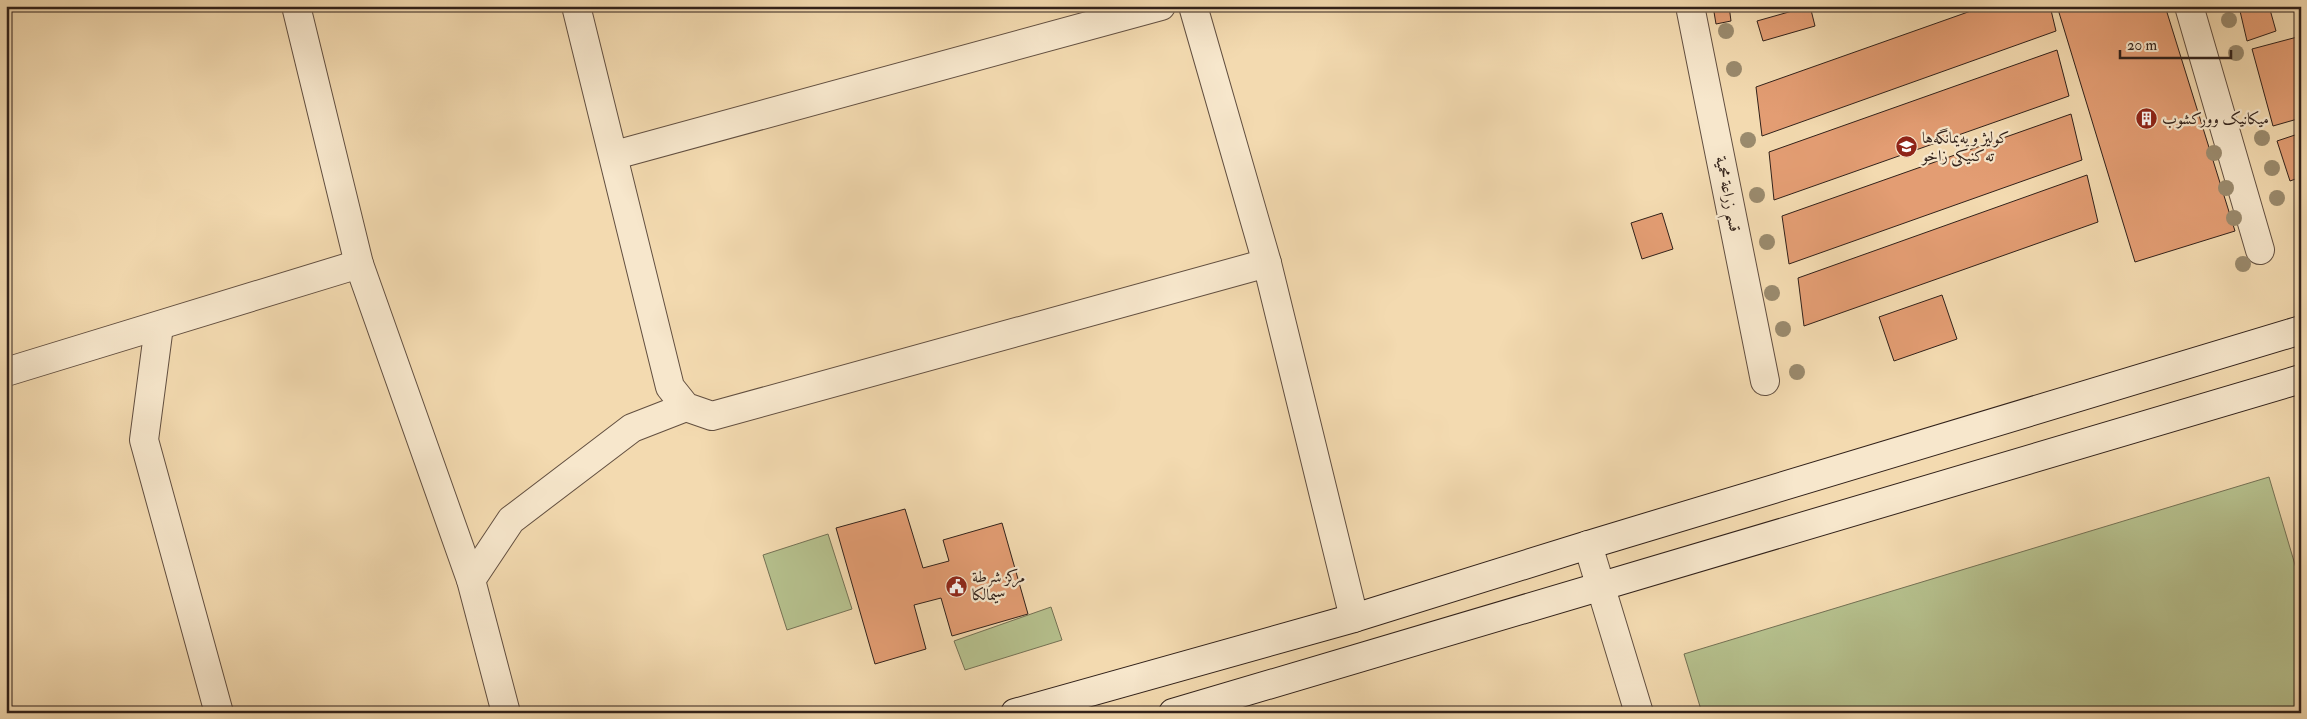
<svg xmlns="http://www.w3.org/2000/svg" width="2307" height="719" viewBox="0 0 2307 719" font-family="'IM FELL Double Pica',Amiri,serif">
	<style>
		.green { fill: #b6c18e; stroke: #747154 }
		.building { fill: #e39d73; stroke: #31211a }
		.lines { fill: none; stroke-linecap: round; stroke-linejoin: round }
		.minor-casing { stroke: #624f40; stroke-width: 30 }
		.secondary-casing { stroke: #31211a; stroke-width: 30 }
		.minor { stroke: #f7e7cc; stroke-width: 28 }
		.secondary { stroke: #f7e7cc; stroke-width: 28 }
		.tree { fill: #9a8a6d }
		.labels { text-anchor: middle; dominant-baseline: central; stroke-width: 4.5; stroke-linejoin: round; paint-order: stroke }
		.poi-label { font-size: 16px; fill: #31211a; stroke: #f7e7cc; text-anchor: start }
		.street-label { font-size: 16px; fill: #31211a; stroke: #f7e7cc }
	</style>
	<rect width="100%" height="100%" fill="#f3dab0"/>
	<filter id="stains"><feTurbulence type="fractalNoise" baseFrequency=".004" numOctaves="4"/><feColorMatrix values="0 0 0 0 .2 0 0 0 0 .09 0 0 0 0 .02 0 0 0 .5 -.17"/></filter>
	<radialGradient id="worn" r=".72"><stop offset=".6" stop-color="#630" stop-opacity="0"/><stop offset="1" stop-color="#630" stop-opacity=".3"/></radialGradient>
	<g class="green">
		<path d="M2269 477 2301 585V713H1702L1684 654Z"/>
		<path d="M828 534 852 609 787 630 763 555Z"/>
		<path d="M1051 607 1062 640 965 670 954 641Z"/>
	</g>
	<g class="building">
		<path d="M1713 6H1729L1731 21 1716 24Z"/>
		<path d="M1810 6 1815 26 1763 41 1757 21Z"/>
		<path d="M1985 6H2050L2056 31 1762 136 1756 87Z"/>
		<path d="M2057 6H2165L2235 231 2135 262Z"/>
		<path d="M2269 6 2276 31 2247 41 2240 11Z"/>
		<path d="M2301 36V118L2273 126 2252 49Z"/>
		<path d="M2057 50 2069 96 1774 200 1769 152Z"/>
		<path d="M2071 114 2082 160 1789 264 1782 216Z"/>
		<path d="M2301 133V177L2290 181 2277 141Z"/>
		<path d="M2087 175 2098 222 1804 326 1798 278Z"/>
		<path d="M1662 213 1673 249 1642 259 1631 223Z"/>
		<path d="M1942 295 1957 339 1894 361 1879 317Z"/>
		<path d="M905 509 923 568 949 561 943 540 1002 523 1028 614 952 636 941 598 914 605 926 649 875 664 836 528Z"/>
	</g>
	<g class="lines">
		<defs>
			<g id="minor">
				<path d="M296 6 359 264"/>
				<path d="M576 6 670 387 686 407 712 416 1267 263"/>
				<path d="M1193 6 1267 263 1354 618"/>
				<path d="M1690 6 1765 381"/>
				<path d="M2189 6 2260 250"/>
				<path d="M615 155 1161 6"/>
				<path d="M159 326 144 440 219 713"/>
				<path d="M6 372 359 264 471 580 506 713"/>
				<path d="M1588 545 1639 713"/>
				<path d="M471 580 511 520 632 428 686 407"/>
			</g>
			<g id="secondary">
				<path d="M1015 713 1354 618 1588 545 2301 330"/>
				<path d="M1173 713 2301 379"/>
			</g>
		</defs>
		<use href="#minor" class="minor-casing"/>
		<use href="#secondary" class="secondary-casing"/>
		<use href="#minor" class="minor"/>
		<use href="#secondary" class="secondary"/>
	</g>
	<g class="tree">
		<circle cx="2229" cy="20" r="8"/>
		<circle cx="1726" cy="31" r="8"/>
		<circle cx="2236" cy="53" r="8"/>
		<circle cx="1734" cy="69" r="8"/>
		<circle cx="2262" cy="138" r="8"/>
		<circle cx="1748" cy="140" r="8"/>
		<circle cx="2214" cy="153" r="8"/>
		<circle cx="2272" cy="168" r="8"/>
		<circle cx="2226" cy="188" r="8"/>
		<circle cx="1757" cy="195" r="8"/>
		<circle cx="2277" cy="198" r="8"/>
		<circle cx="2234" cy="218" r="8"/>
		<circle cx="1767" cy="242" r="8"/>
		<circle cx="2243" cy="264" r="8"/>
		<circle cx="1772" cy="293" r="8"/>
		<circle cx="1783" cy="329" r="8"/>
		<circle cx="1797" cy="372" r="8"/>
	</g>
	<defs>
		<symbol id="building-disc" viewBox="-11 -11 22 22"><circle r="9.5" fill="#8f2418" stroke="#f7e7cc"/><path d="M-4-6H4V6H1V3H-1V6H-4ZM-2.5-4.3h1.7v1.8h-1.7ZM.8-4.3h1.7v1.8H.8ZM-2.5-1h1.7V.8h-1.7ZM.8-1h1.7V.8H.8Z" fill="#fff"/></symbol>
		<symbol id="university-disc" viewBox="-11 -11 22 22"><circle r="9.5" fill="#8f2418" stroke="#f7e7cc"/><path d="M0-5L7-2L0 1L-7-2ZM-4 1L0 2.5L4 1V4Q0 6-4 4Z" fill="#fff"/></symbol>
		<symbol id="civic-disc" viewBox="-11 -11 22 22"><circle r="9.5" fill="#8f2418" stroke="#f7e7cc"/><path d="M-.6-6.5H3V-4.5H.6V-3L4-1V1h2V6H-6V1h2V-1L-.6-3ZM-1.2 2.5V6h2.4V2.5Z" fill="#fff"/></symbol>
	</defs>
	<g fill-rule="evenodd">
		<use href="#building-disc" x="2134" y="106" width="25" height="25"/>
		<use href="#university-disc" x="1894" y="134" width="25" height="25"/>
		<use href="#civic-disc" x="944" y="574" width="25" height="25"/>
	</g>
	<g class="labels">
		<g class="poi-label">
			<text x="2162" y="119">میکانیک وورکشوب</text>
			<text x="1922" y="138">كوليژ و په‌يمانگه‌ها<tspan x="1922" dy="18">ته‌كنيكى زاخو</tspan></text>
			<text x="972" y="577">مركز شرطة<tspan x="972" dy="18">سيمالكا</tspan></text>
		</g>
		<g class="street-label">
			<text transform="translate(1728 194) rotate(79)">قسم زراعة محمية</text>
		</g>
	</g>
	<rect width="2307" height="719" fill="none" stroke="#f3dab0" stroke-width="25"/>
	<rect x="8" y="8" width="2292" height="704" fill="none" stroke="#31211a" stroke-width="2.5"/>
	<rect x="12" y="12" width="2282" height="694" fill="none" stroke="#31211a"/>
	<path d="M2120 50v8h111v-8" fill="none" stroke="#31211a" stroke-width="2.5"/>
	<text x="2127" y="50" font-size="15" fill="#31211a" stroke="#f7e7cc" stroke-width="4" paint-order="stroke">20 m</text>
	<rect width="100%" height="100%" filter="url(#stains)"/>
	<rect width="100%" height="100%" fill="url(#worn)"/>
</svg>
